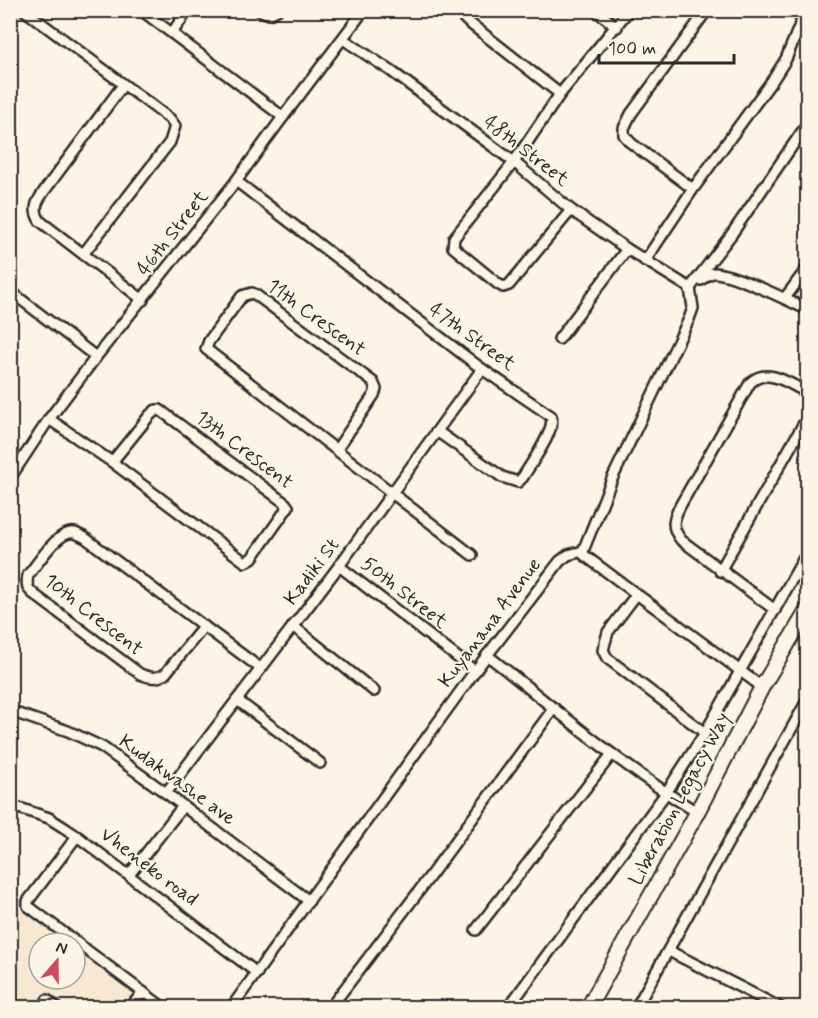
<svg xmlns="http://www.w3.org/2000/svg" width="818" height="1018" viewBox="0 0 818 1018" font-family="Mynerve,sans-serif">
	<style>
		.built { fill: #f9e8d1 }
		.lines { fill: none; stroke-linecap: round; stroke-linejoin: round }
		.street-casing { stroke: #2b2b2b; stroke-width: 14 }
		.secondary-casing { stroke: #2b2b2b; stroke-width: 18 }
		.street { stroke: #fcf5e5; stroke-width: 9 }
		.secondary { stroke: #fcf5e5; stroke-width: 14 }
		.labels { text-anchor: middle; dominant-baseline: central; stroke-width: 4.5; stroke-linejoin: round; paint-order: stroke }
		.street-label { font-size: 20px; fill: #2b2b2b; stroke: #fcf5e5 }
	</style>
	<rect width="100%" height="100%" fill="#fcf5e5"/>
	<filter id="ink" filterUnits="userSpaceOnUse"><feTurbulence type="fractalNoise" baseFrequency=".0167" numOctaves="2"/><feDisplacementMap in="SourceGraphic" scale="12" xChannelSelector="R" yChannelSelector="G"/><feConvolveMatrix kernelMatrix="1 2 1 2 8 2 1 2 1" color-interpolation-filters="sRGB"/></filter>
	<g filter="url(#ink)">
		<path class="built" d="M10 901 66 943H39V979H75V950L150 1007H11Z"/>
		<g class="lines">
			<defs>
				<g id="street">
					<path d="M24 10 170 119 175 126 170 142 84 253"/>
					<path d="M141 10 283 117"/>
					<path d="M259 10 269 14 277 10"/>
					<path d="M460 10V14L467 21 560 94"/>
					<path d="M595 10 617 27"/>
					<path d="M172 33 188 10"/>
					<path d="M343 39 391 71 514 162 571 210 627 249 690 288"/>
					<path d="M123 85 45 190C37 201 32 209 40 221L143 300"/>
					<path d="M236 181 482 369 551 416C556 431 531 463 523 477L518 482 502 477 438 432"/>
					<path d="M693 189 631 143 624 135V128L631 114 707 10"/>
					<path d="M571 210 509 285 503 287 498 284 453 247 454 238 514 162 560 94 629 10"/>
					<path d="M645 261 693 189 774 78 786 59 806 10"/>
					<path d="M701 280C706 276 709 273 714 273 730 272 790 301 808 310"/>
					<path d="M690 288 731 235 808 123"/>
					<path d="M10 291 96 357"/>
					<path d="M785 298 808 267"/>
					<path d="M559 339 627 249"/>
					<path d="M49 419 112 462 245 562 252 558 288 507 285 503 160 410H156L150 415 112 462"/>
					<path d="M337 449 374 395 376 389 373 382 256 295 252 293 242 296 209 341 206 349 472 555"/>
					<path d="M10 478 49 419 96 357 236 181 283 117 364 10"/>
					<path d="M583 551 584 555 762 687"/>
					<path d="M339 566 475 671"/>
					<path d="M720 571 808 416"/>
					<path d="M636 595 608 632 603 650 607 658 705 733"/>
					<path d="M775 610 681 540C671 527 673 520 680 506L750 383C767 366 790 384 808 393"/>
					<path d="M204 626 165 674C156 679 150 678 140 674L35 595C27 589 26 585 28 575 38 564 58 529 75 533 76 533 83 537 84 537L260 668"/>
					<path d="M293 626 374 691"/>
					<path d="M487 655C556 709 622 767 697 812"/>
					<path d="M237 700 320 763"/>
					<path d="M10 711 68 731 102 747 166 793 309 901"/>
					<path d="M166 793 339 566 482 369"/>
					<path d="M10 805 49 818 77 836 257 973"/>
					<path d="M77 836 28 901V906L164 1008"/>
					<path d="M129 875 183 806"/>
					<path d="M476 930 612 754"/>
					<path d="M669 951 781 1008"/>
					<path d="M47 1000 57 1008"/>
					<path d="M130 1008 143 992"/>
					<path d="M231 1008 475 671 560 561 568 555 583 551 612 479 689 319 693 308 690 288"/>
					<path d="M330 1008 419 891 554 708"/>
					<path d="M421 1008V1007"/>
					<path d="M508 1008 666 793 705 733 808 551"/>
					<path d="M636 1008 808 699"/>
				</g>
				<path id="secondary" d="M588 1008 693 820 762 687 808 609"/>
			</defs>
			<use href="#street" class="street-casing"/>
			<use href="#secondary" class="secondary-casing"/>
			<use href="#street" class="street"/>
			<use href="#secondary" class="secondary"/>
		</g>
	</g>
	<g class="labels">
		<g class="street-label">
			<text transform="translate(526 151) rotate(38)">48th Street</text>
			<text transform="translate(173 233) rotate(-52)">46th Street</text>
			<text transform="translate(316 318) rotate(36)">11th Crescent</text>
			<text transform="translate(472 337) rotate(36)">47th Street</text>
			<text transform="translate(244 450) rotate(37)">13th Crescent</text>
			<text transform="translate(312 572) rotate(-53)">Kadiki St</text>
			<text transform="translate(404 593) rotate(38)">50th Street</text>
			<text transform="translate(93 615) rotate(38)">10th Crescent</text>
			<text transform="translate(490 623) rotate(-53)">Kuyanana Avenue</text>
			<text transform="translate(177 780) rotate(36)">Kudakwashe ave</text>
			<text transform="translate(680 799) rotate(-62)">Liberation Legacy Way</text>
			<text transform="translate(149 867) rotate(37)">Vheneko road</text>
		</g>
	</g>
	<rect width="818" height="1018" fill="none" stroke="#fcf5e5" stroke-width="36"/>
	<rect x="18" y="18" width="782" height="982" fill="none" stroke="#2b2b2b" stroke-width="2" filter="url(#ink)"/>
	<g transform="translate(57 961) rotate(20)"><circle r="28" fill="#fcf5e5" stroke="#a8a49b" stroke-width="1.5"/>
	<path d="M0-4.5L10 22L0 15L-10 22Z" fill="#d1495b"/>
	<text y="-9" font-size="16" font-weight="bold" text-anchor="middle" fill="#2b2b2b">N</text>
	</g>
	<path d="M599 54v9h135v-9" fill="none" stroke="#2b2b2b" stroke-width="3"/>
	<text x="608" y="54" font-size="18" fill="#2b2b2b" stroke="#fcf5e5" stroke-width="4.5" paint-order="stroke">100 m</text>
</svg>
